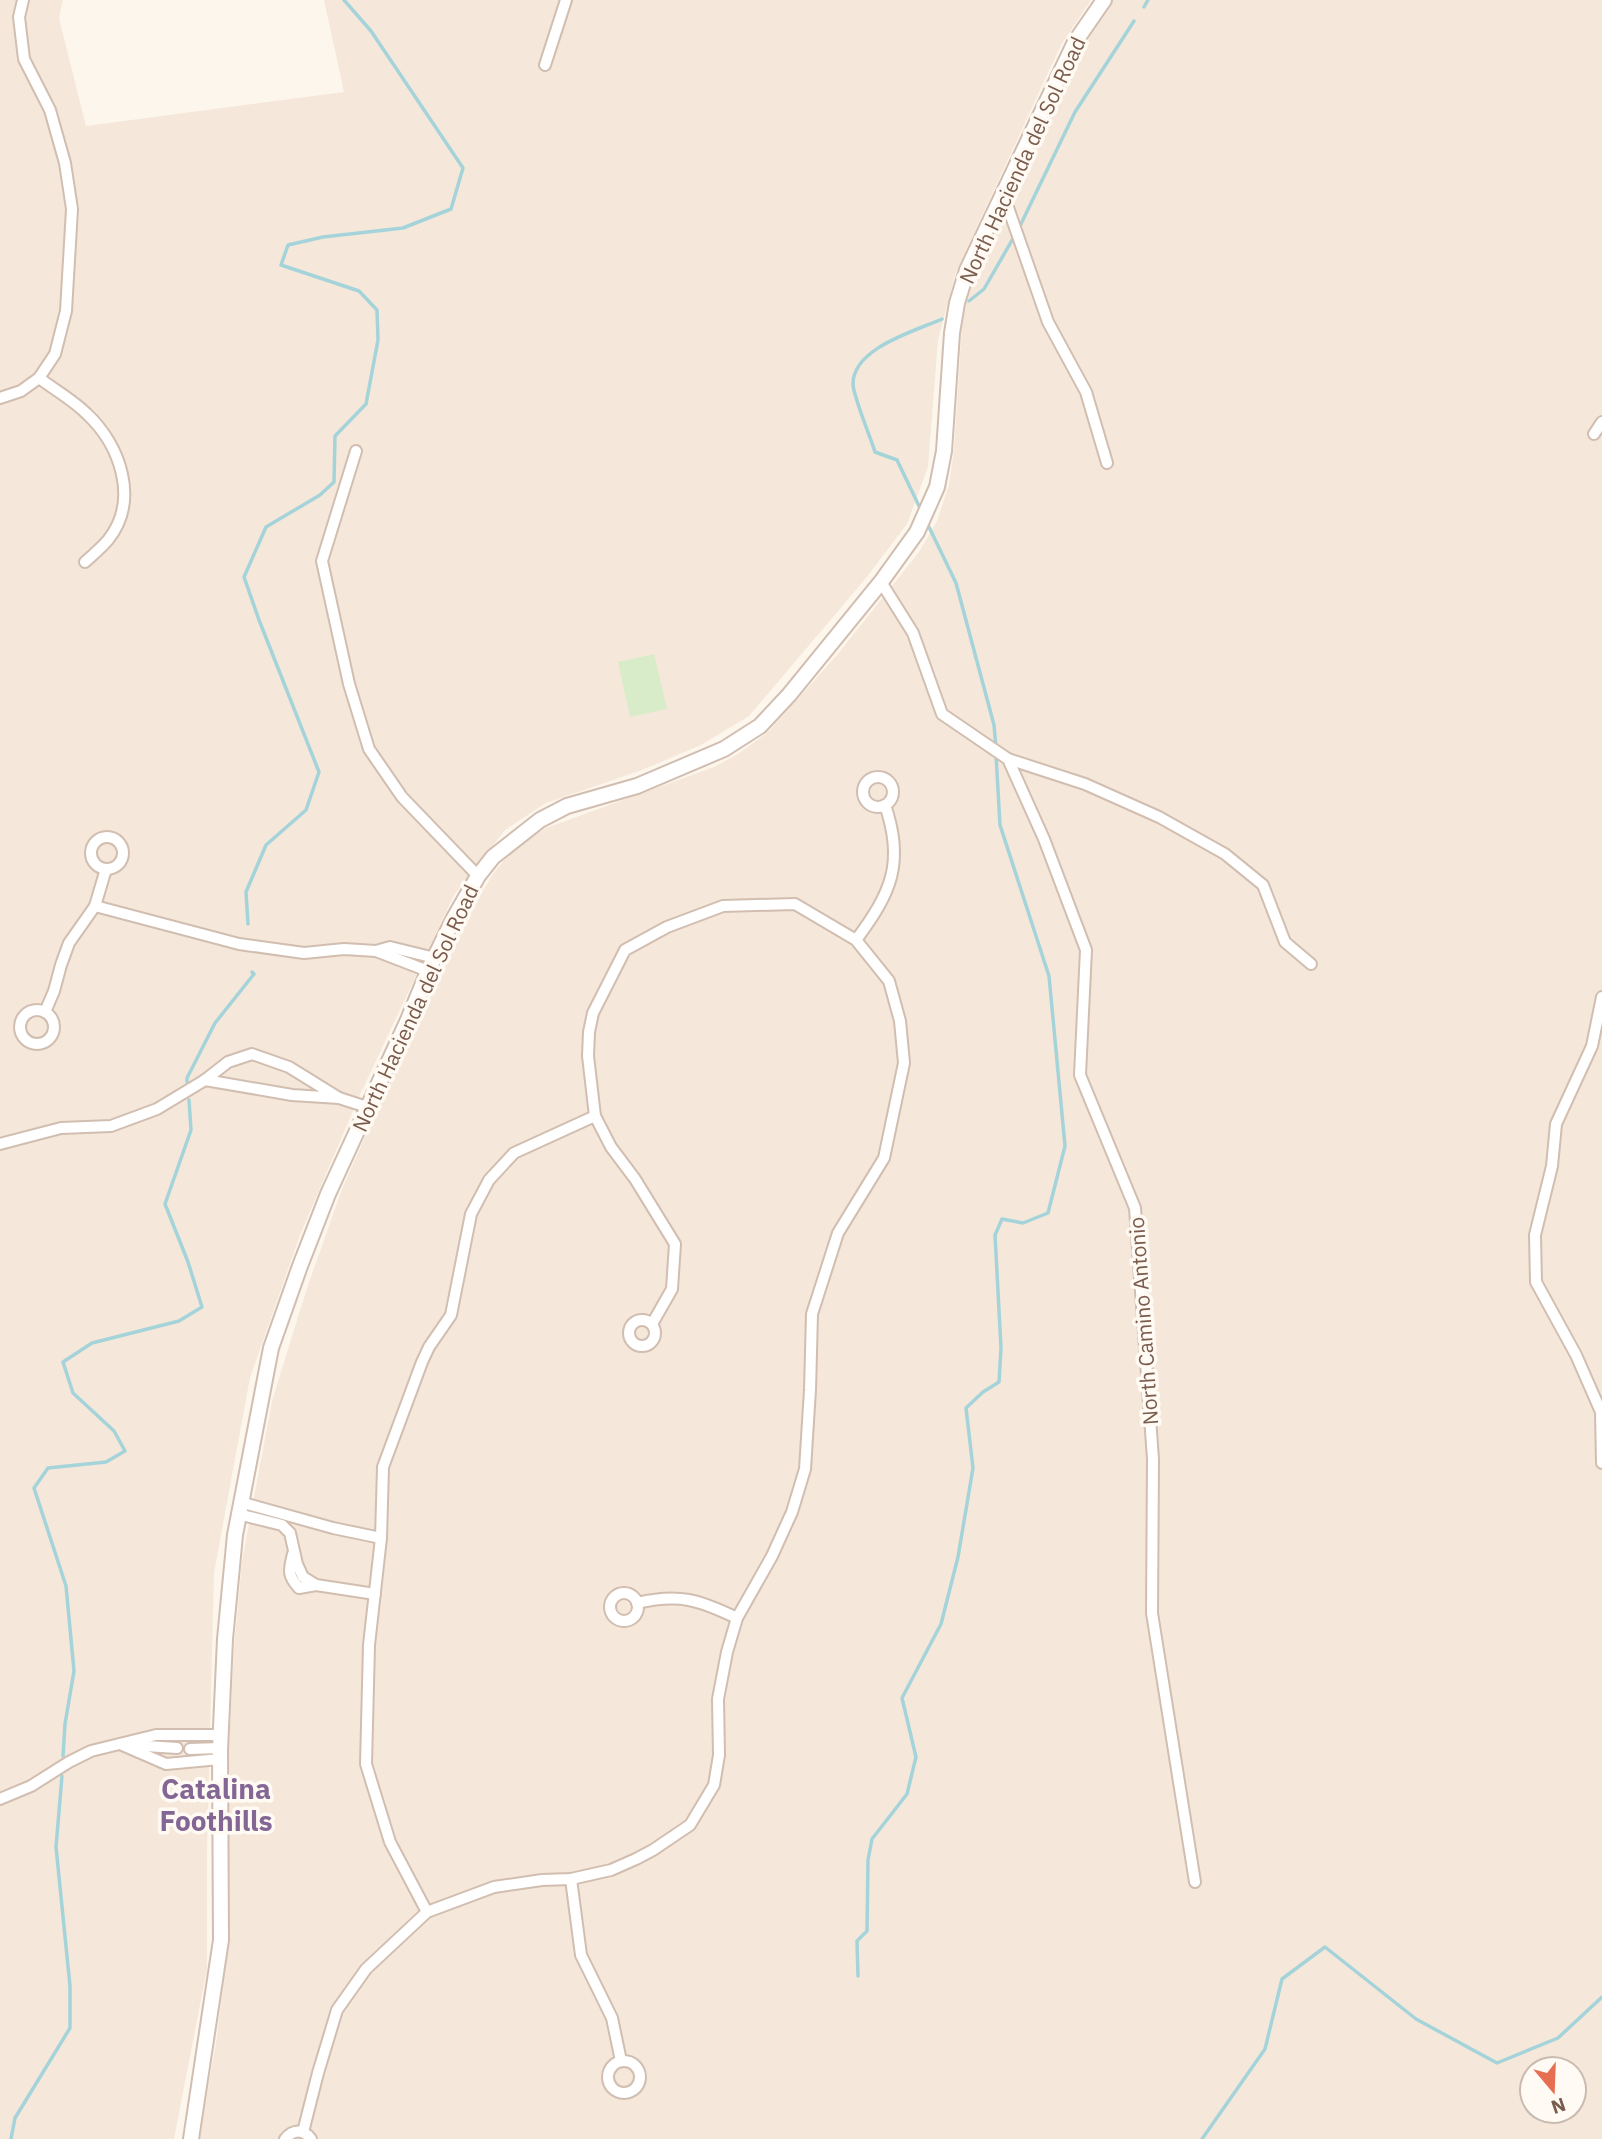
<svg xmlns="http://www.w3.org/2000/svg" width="1602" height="2139" viewBox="0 0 1602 2139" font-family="'IBM Plex Sans',sans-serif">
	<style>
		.residential { fill: #f5e8da; fill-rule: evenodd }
		.green { fill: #d8ecc9 }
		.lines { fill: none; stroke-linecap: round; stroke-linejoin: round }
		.stream { stroke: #a5d3da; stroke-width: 3.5 }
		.minor-casing { stroke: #d1beb0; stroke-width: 14 }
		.tertiary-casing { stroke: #d1beb0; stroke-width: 18 }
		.minor { stroke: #fff; stroke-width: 10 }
		.tertiary { stroke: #fff; stroke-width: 14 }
		.labels { text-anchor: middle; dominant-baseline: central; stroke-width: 7; stroke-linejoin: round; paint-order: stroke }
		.street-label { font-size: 21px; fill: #7a5c4d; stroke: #fffaf3 }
		.district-label { font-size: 28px; font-weight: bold; fill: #846695; stroke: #fffaf3 }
	</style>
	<rect width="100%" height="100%" fill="#fdf6ec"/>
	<g class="residential">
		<path d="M0 0H63L59 18 86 126 344 92 324 0H1091L1061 45 956 272 938 340 928 467 907 524 866 578 749 716 701 745 642 770 546 803 505 830 454 895 359 1097 300 1235 250 1378 214 1573 207 1853V1969L174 2139H0Z"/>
		<path d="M1112 0H1602V2139H199L216 2043 229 1937 228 1768 234 1647 242 1561 272 1401 307 1288 342 1189 384 1094 474 906 493 874 509 854 527 839 546 828 714 767 738 754 768 732 837 655 919 552 937 521 949 485 954 449 962 326 968 292 975 274 1082 49ZM1532 2069H1574V2111H1532Z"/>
	</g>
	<path class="green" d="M654 654 667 709 630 717 618 662Z"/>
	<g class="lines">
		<g class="stream">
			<path d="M1144 7 1148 0"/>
			<path d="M1019 228 1075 112 1134 21"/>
			<path d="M969 301 984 289 1015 235"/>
			<path d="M919 506 897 460 875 452C871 438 853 396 853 384 853 348 915 331 942 319"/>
			<path d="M929 527 956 583 994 725 996 748"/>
			<path d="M248 924 246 892 266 845 306 810 319 772 259 620 244 577 266 527 320 495 334 482 335 436 366 404 378 340 377 310 359 291 281 265 288 245 323 237 403 228 451 209 463 168 371 31 344 0"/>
			<path d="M187 1082V1078L215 1023 254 974 252 972"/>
			<path d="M63 1756 65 1724 74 1671 66 1586 34 1488 48 1468 106 1462 125 1451 114 1431 73 1393 63 1362 92 1343 179 1321 202 1307 188 1262 165 1204 191 1130 189 1100"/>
			<path d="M858 1976 857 1941 867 1931 868 1860 872 1839 907 1794 916 1757 902 1698 941 1624 958 1557 973 1468 966 1408 983 1392 999 1382 1001 1348 995 1235 1002 1219 1023 1223 1048 1213 1065 1146 1049 976 1000 825 996 755"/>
			<path d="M11 2139 15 2118 70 2028V1986L56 1847 62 1776"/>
			<path d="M1202 2139 1265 2049 1282 1979 1325 1947 1416 2019 1497 2063 1558 2038 1602 1997"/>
		</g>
		<defs>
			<g id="minor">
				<path d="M545 65 566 0"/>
				<path d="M1004 196 1048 322 1086 392 1107 463"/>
				<path d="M39 378C55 390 73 400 87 414 120 445 140 500 108 540 101 548 93 555 85 562"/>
				<path d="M0 398 21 391 39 378 55 354 66 311 72 209 65 163 50 110 24 59 19 17 23 0"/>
				<path d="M1594 434 1602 422"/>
				<path d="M356 451 322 561 349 684 369 749 402 797 478 876"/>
				<path d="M881 582 913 633 942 714 1008 759 1044 839 1086 950 1080 1075 1135 1208 1153 1459 1152 1613 1195 1882"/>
				<path d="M1008 759 1085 784 1159 817 1225 854 1263 885 1285 942 1311 964"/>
				<circle cx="878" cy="792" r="15"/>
				<circle cx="107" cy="853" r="16"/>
				<path d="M95 906 239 944 304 953 344 949 376 951 390 947 435 958"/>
				<path d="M856 940C891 893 905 863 885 805"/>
				<path d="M376 951 428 971"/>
				<path d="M1602 997 1592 1046 1556 1124 1552 1166 1535 1235 1536 1282 1576 1355 1601 1412 1602 1463"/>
				<circle cx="37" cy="1027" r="17"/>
				<path d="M45 1012 54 991 61 965 69 943 95 906 106 869"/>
				<path d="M252 1054 289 1067 339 1098 292 1095 205 1080 228 1062Z"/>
				<path d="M339 1098 367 1107"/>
				<path d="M0 1144 61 1128 111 1126 157 1109 205 1080"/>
				<circle cx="642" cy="1333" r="13"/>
				<path d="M240 1502 333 1528 381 1538"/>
				<path d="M238 1514 282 1525 290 1533 297 1564 303 1577 316 1585"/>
				<path d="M293 1554C289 1570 287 1575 299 1588L316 1585 375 1594"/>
				<circle cx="624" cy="1607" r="14"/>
				<path d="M637 1603C680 1593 699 1600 737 1618"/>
				<path d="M120 1744 166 1764 220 1759"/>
				<path d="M130 1745 177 1748"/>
				<path d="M190 1749 220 1748"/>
				<path d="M0 1799 31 1786 69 1762 91 1751 156 1735H221"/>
				<path d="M571 1879 581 1955 612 2018 621 2061"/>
				<path d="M427 1912 390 1842 366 1764 369 1645 381 1538 383 1467 422 1362 429 1347 451 1315 471 1214 489 1180 514 1153 595 1116"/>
				<circle cx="624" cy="2077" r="16"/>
				<path d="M303 2132 318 2073 337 2010 366 1969 427 1912 494 1887 542 1880 571 1879 611 1870 636 1859 653 1850 690 1825 714 1785 719 1755 718 1699 727 1652 737 1618 772 1556 792 1512 805 1469 810 1390 812 1314 838 1233 884 1158 904 1063 900 1021 889 981 856 940 795 904 723 906 667 927 625 950 593 1013 589 1032 588 1056 595 1116 611 1147 635 1179 675 1244 672 1289 652 1324"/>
				<path d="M285 2139C293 2129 304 2129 311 2139"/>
			</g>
			<path id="tertiary" d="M191 2139 221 1940 220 1750 225 1639 235 1535 271 1348 300 1266 328 1194 408 1020 429 969 454 918 478 876 493 857 540 820 567 806 637 786 724 749 760 726 789 695 881 582 917 532 937 487 944 451 952 333 957 303 967 270 1075 42 1104 0"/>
		</defs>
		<use href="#minor" class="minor-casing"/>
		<use href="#tertiary" class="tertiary-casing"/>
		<use href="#minor" class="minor"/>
		<use href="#tertiary" class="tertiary"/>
	</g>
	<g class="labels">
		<g class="street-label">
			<text transform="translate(1022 160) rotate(-65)">North Hacienda del Sol Road</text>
			<text transform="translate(415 1008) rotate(-65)">North Hacienda del Sol Road</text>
			<text transform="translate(1143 1321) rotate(-94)">North Camino Antonio</text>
		</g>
		<g class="district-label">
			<text x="216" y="1788">Catalina<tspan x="216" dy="32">Foothills</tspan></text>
		</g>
	</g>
	<g transform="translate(1553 2090) rotate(161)"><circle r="33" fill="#fffaf3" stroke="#cabbb1" stroke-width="2"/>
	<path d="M0-5L12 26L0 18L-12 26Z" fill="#e76f51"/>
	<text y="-10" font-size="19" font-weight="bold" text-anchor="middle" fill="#7a5c4d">N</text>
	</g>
</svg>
